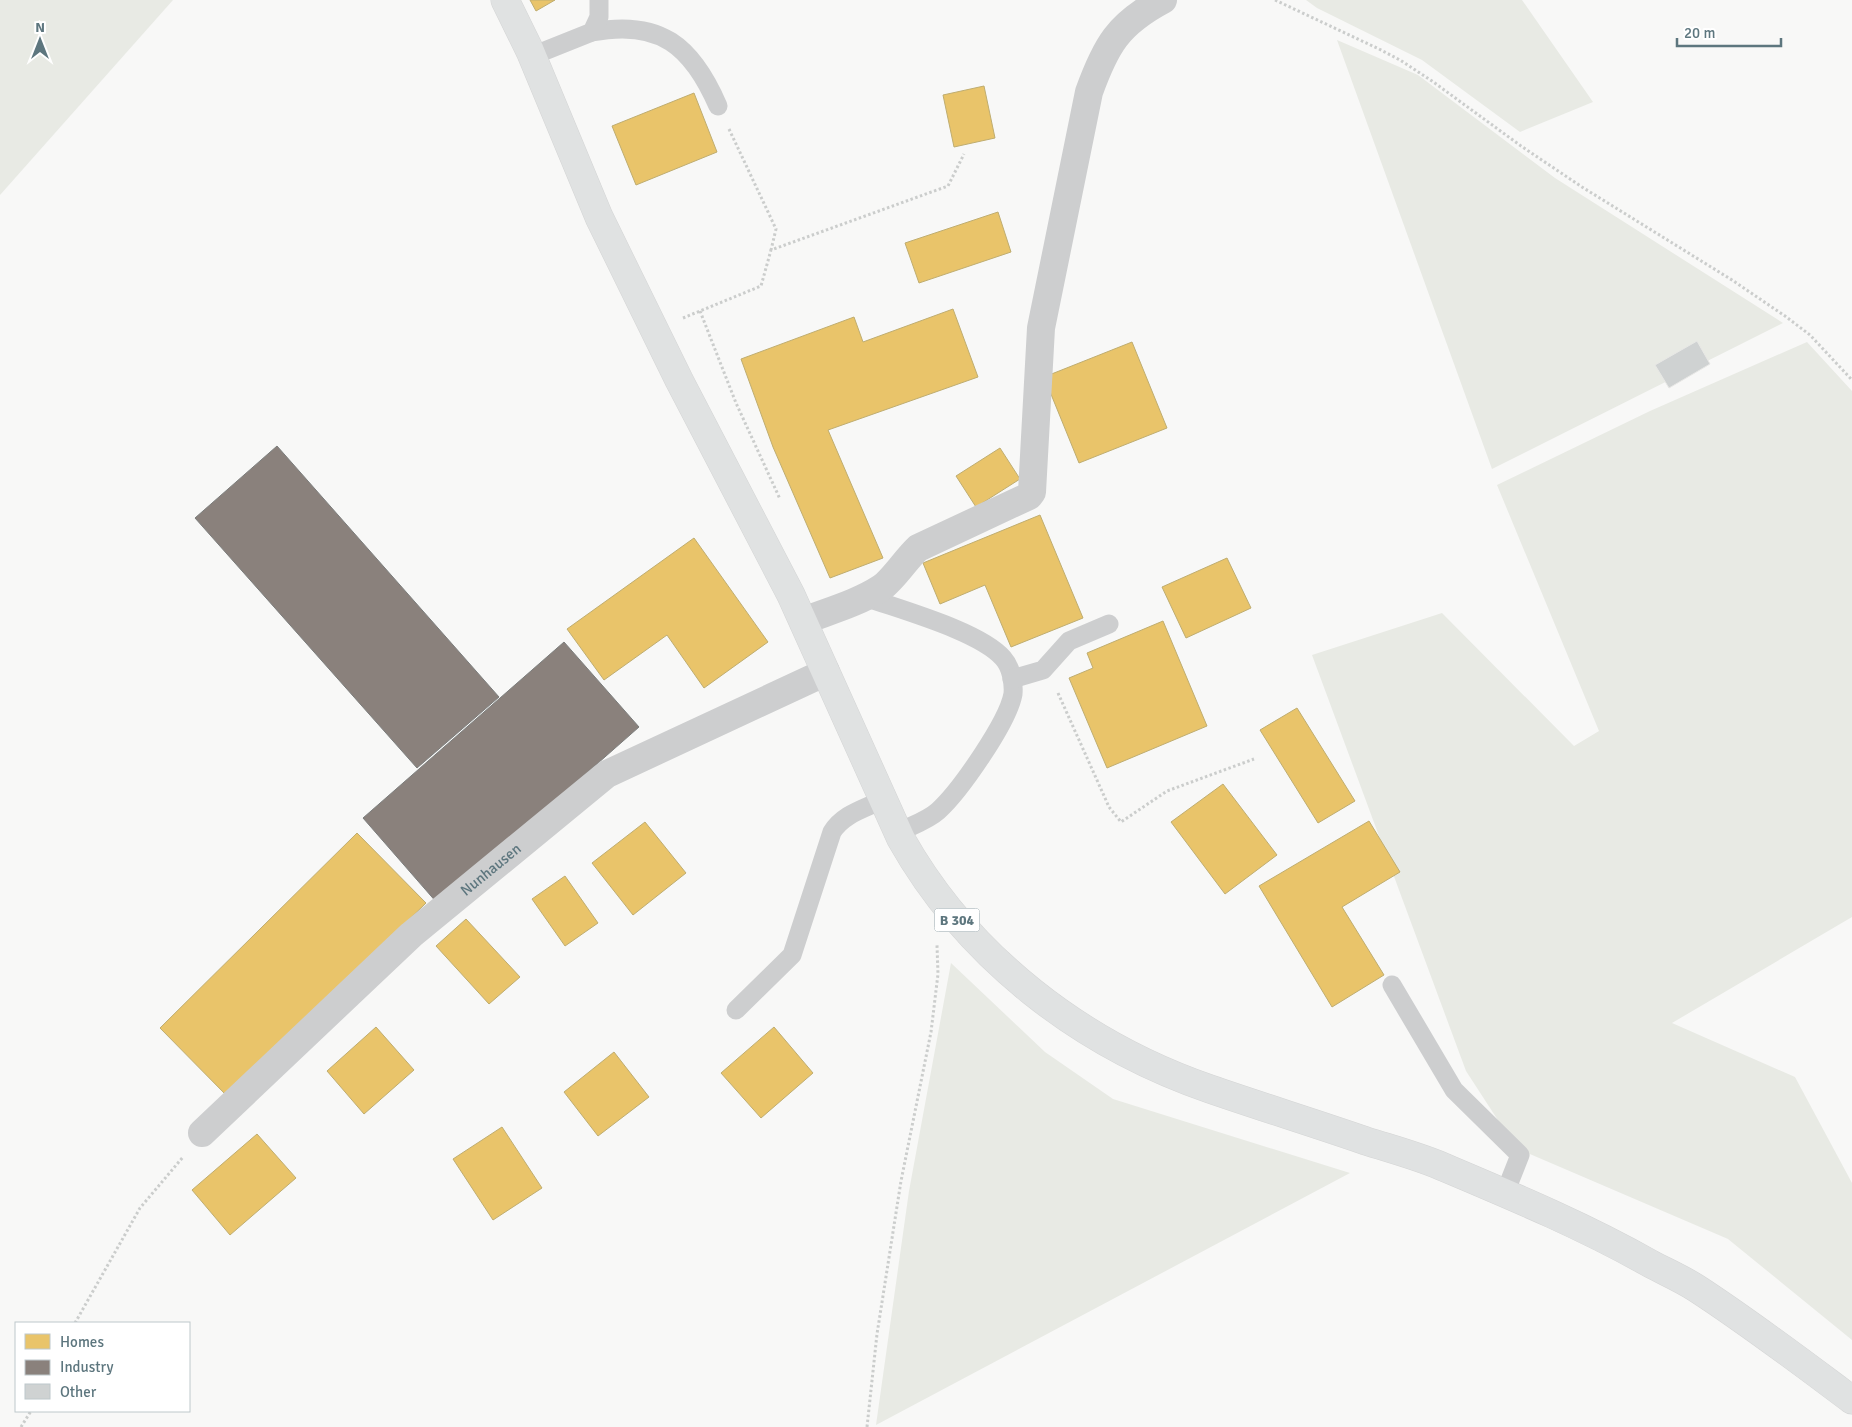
<svg xmlns="http://www.w3.org/2000/svg" width="1852" height="1427" viewBox="0 0 1852 1427" font-family="Signika,sans-serif">
	<style>
		.green { fill: #e8eae4 }
		.homes { fill: #e9c46a; stroke: #bfad70 }
		.industry { fill: #8a817c; stroke: #7c7e7d }
		.building { fill: #cfd2d2; stroke: #e8e8e6 }
		.lines { fill: none; stroke-linecap: round; stroke-linejoin: round }
		.primary-casing { stroke: #d4d5d5; stroke-width: 29 }
		.path { stroke: #cbcdcc; stroke-width: 3; stroke-dasharray: 2.5 2.5; stroke-linecap: butt }
		.service { stroke: #cdcecf; stroke-width: 19 }
		.minor { stroke: #cdcecf; stroke-width: 28 }
		.primary { stroke: #e0e2e2; stroke-width: 28 }
		.labels { text-anchor: middle; dominant-baseline: central; stroke-width: 5; stroke-linejoin: round; paint-order: stroke }
		.shield { fill: #fff; stroke: #8e9fa5; stroke-width: 1 }
		.shield-label { font-size: 14px; font-weight: bold; fill: #5d767e }
		.street-label { font-size: 15px; fill: #5d767e; stroke: #fff }
	</style>
	<rect width="100%" height="100%" fill="#f8f8f7"/>
	<g class="green">
		<path d="M0 0H173L0 195Z"/>
		<path d="M1306 0H1522L1593 102 1520 132 1422 60 1317 8Z"/>
		<path d="M1337 40 1418 75 1555 178 1783 323 1492 469Z"/>
		<path d="M1807 342 1852 391V917L1672 1023 1795 1077 1852 1183V1340L1728 1239 1516 1148 1466 1071 1312 655 1442 613 1574 746 1599 731 1497 485 1650 411Z"/>
		<path d="M951 963 1045 1052 1113 1099 1350 1173 876 1425 909 1191Z"/>
	</g>
	<g class="homes">
		<path d="M530 0H555L536 11Z"/>
		<path d="M984 86 995 138 954 147 943 95Z"/>
		<path d="M694 93 717 152 636 185 612 126Z"/>
		<path d="M998 212 1011 252 919 283 905 243Z"/>
		<path d="M953 309 978 377 828 430 883 558 830 578 773 447 741 359 854 317 863 342Z"/>
		<path d="M1132 342 1167 428 1079 463 1044 377Z"/>
		<path d="M1000 448 1020 479 976 507 956 476Z"/>
		<path d="M1040 515 1083 618 1011 647 985 585 940 604 923 563Z"/>
		<path d="M694 538 768 642 704 688 667 635 604 680 567 629Z"/>
		<path d="M1227 558 1251 608 1186 638 1162 587Z"/>
		<path d="M1163 621 1207 726 1107 768 1069 678 1093 668 1087 653Z"/>
		<path d="M1297 708 1355 801 1318 823 1260 730Z"/>
		<path d="M1223 784 1277 855 1225 894 1171 822Z"/>
		<path d="M1369 821 1400 872 1342 907 1384 975 1332 1007 1259 886Z"/>
		<path d="M645 822 686 873 633 915 592 863Z"/>
		<path d="M357 833 426 903 228 1097 160 1028Z"/>
		<path d="M565 876 598 923 565 946 532 899Z"/>
		<path d="M466 919 520 977 489 1004 436 946Z"/>
		<path d="M376 1027 414 1070 364 1114 327 1071Z"/>
		<path d="M774 1027 813 1073 761 1118 721 1073Z"/>
		<path d="M614 1052 649 1097 598 1136 564 1092Z"/>
		<path d="M502 1127 542 1188 493 1220 453 1159Z"/>
		<path d="M257 1134 296 1178 230 1235 192 1190Z"/>
	</g>
	<g class="industry">
		<path d="M277 446 499 697 417 768 195 518Z"/>
		<path d="M564 642 639 727 438 904 363 818Z"/>
	</g>
	<path class="building" d="M1697 341 1710 364 1669 388 1655 365Z"/>
	<g class="lines">
		<defs>
			<path id="primary" d="M505 0 530 51 599 217 679 380 791 595 901 839C968 958 1082 1045 1210 1089 1262 1107 1314 1123 1366 1141 1391 1149 1417 1156 1441 1166 1512 1196 1584 1226 1651 1264 1666 1272 1682 1279 1696 1288 1750 1323 1801 1362 1852 1400"/>
		</defs>
		<use href="#primary" class="primary-casing"/>
		<g class="path">
			<path d="M1275 0 1379 49 1400 60 1432 81 1521 146 1582 187 1732 280 1785 316 1810 335 1852 380"/>
			<path d="M729 129 776 229 771 250"/>
			<path d="M700 311 736 403 780 499"/>
			<path d="M683 318 761 286 771 250 948 186 964 154"/>
			<path d="M1058 693 1109 807 1121 822 1167 791 1254 759"/>
			<path d="M75 1323 140 1208 183 1157"/>
			<path d="M21 1427 31 1411"/>
			<path d="M867 1427 877 1334 901 1181 931 1032 938 974 937 945"/>
		</g>
		<g class="service">
			<path d="M592 32C660 19 692 46 718 106"/>
			<path d="M532 56 592 32 599 17V0"/>
			<path d="M865 597C901 610 979 631 1003 658 1011 667 1014 682 1013 694 1008 722 960 791 938 811 927 821 910 826 897 833"/>
			<path d="M1012 679 1043 670 1069 641 1109 624"/>
			<path d="M1392 985 1454 1090 1520 1155 1505 1193"/>
			<path d="M736 1010 792 955 832 832C843 814 864 809 882 800"/>
		</g>
		<g class="minor">
			<path d="M803 621C829 611 858 603 881 588 893 580 906 559 918 548L1029 496 1032 492 1041 328 1089 92C1106 45 1118 24 1163 0"/>
			<path id="s1" d="M202 1133 411 935 607 774 826 672"/>
		</g>
		<use href="#primary" class="primary"/>
	</g>
	<g class="labels">
		<rect class="shield" x="934.5" y="908.5" width="45" height="23" rx="4"/>
		<g class="shield-label">
			<text x="957" y="920">B 304</text>
		</g>
		<g class="street-label">
			<text stroke="none"><textPath href="#s1" startOffset="391">Nunhausen</textPath></text>
		</g>
	</g>
	<rect x="15" y="1322" width="175" height="90" fill="#ffffff" stroke="#bec8cb"/>
	<rect x="25" y="1334" width="25" height="15" fill="#e9c46a" stroke="#bec8cb"/>
	<text x="60" y="1347" font-size="15" fill="#5d767e">Homes</text>
	<rect x="25" y="1360" width="25" height="15" fill="#8a817c" stroke="#bec8cb"/>
	<text x="60" y="1372" font-size="15" fill="#5d767e">Industry</text>
	<rect x="25" y="1384" width="25" height="15" fill="#cfd2d2" stroke="#bec8cb"/>
	<text x="60" y="1397" font-size="15" fill="#5d767e">Other</text>
	<g transform="translate(40 40)" stroke="#ffffff" stroke-width="4" paint-order="stroke">
	<path d="M0-4L9 19L0 12L-9 19Z" fill="#5d767e"/>
	<text y="-8" font-size="14" font-weight="bold" text-anchor="middle" fill="#5d767e">N</text>
	</g>
	<path d="M1677 38v8h104v-8" fill="none" stroke="#5d767e" stroke-width="2.5"/>
	<text x="1684" y="38" font-size="15" fill="#5d767e" stroke="#ffffff" stroke-width="4" paint-order="stroke">20 m</text>
</svg>
